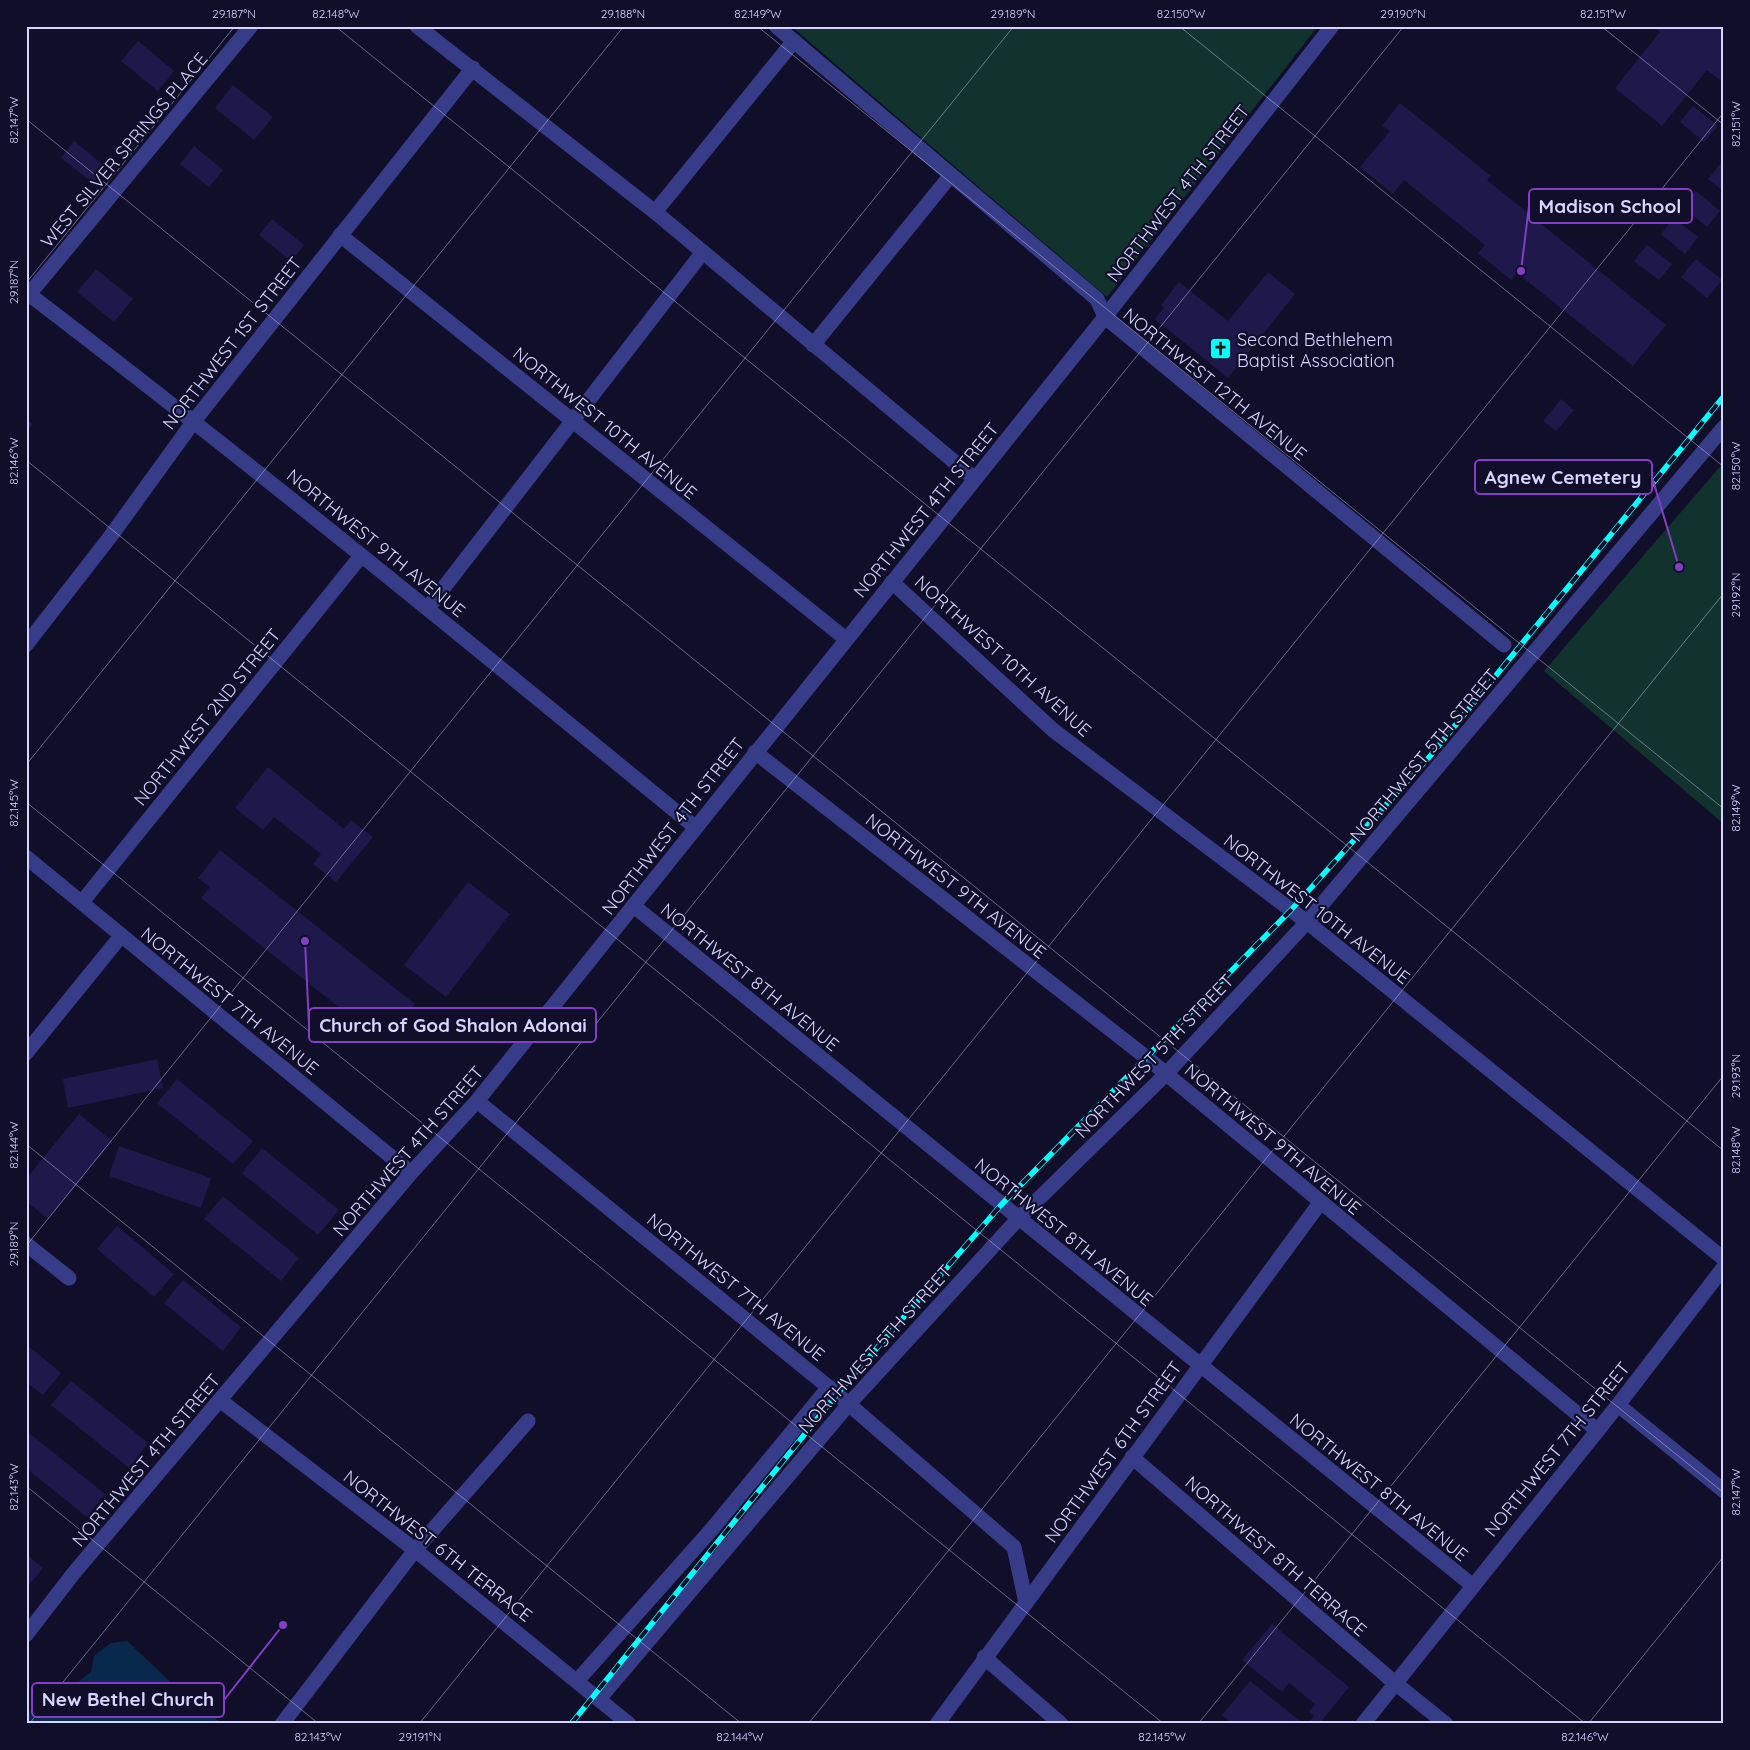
<svg xmlns="http://www.w3.org/2000/svg" width="1750" height="1750" viewBox="0 0 1750 1750" font-family="Quicksand,sans-serif">
	<style>
		.green { fill: #11322d }
		.water { fill: #09294c }
		.building { fill: #1e194a }
		.lines { fill: none; stroke-linecap: round; stroke-linejoin: round }
		.street { stroke: #373c89; stroke-width: 15 }
		.rail-casing { stroke: #01fffd; stroke-width: 5.5 }
		.rail { stroke: #100e28; stroke-width: 4; stroke-dasharray: 11; stroke-linecap: butt }
		.ticks { fill: none; stroke: #d5d5ff; stroke-width: 1; stroke-opacity: 0.45 }
		.labels { text-anchor: middle; dominant-baseline: central; stroke-width: 4.5; stroke-linejoin: round; paint-order: stroke }
		.street-label { font-size: 18px; fill: #d5d5ff; stroke: #100e28 }
		.poi-label { font-size: 18px; fill: #d5d5ff; stroke: #100e28; text-anchor: start }
		.leader { fill: none; stroke: #843dc5; stroke-width: 2 }
		.callout-dot { fill: #843dc5; stroke: #100e28; stroke-width: 2 }
		.callout { fill: #100e28; stroke: #843dc5; stroke-width: 2 }
		.callout-label { font-size: 19px; text-anchor: middle; font-weight: bold; fill: #d5d5ff }
		.neatline { fill: none; stroke: #d5d5ff; stroke-width: 2 }
		.ticks-label { font-size: 12px; text-anchor: middle; fill: #d5d5ff }
	</style>
	<rect width="100%" height="100%" fill="#100e28"/>
	<g class="green">
		<path d="M791 26H1318L1107 297Z"/>
		<path d="M1724 462V824L1544 671Z"/>
	</g>
	<path class="water" d="M127 1641 178 1689 223 1724H26C26 1705 46 1701 59 1695 70 1689 81 1680 91 1672L94 1656 111 1643Z"/>
	<g class="building">
		<path d="M1652 26H1724V83L1707 70 1662 126 1615 88 1660 32Z"/>
		<path d="M138 41 174 71 158 91 121 61Z"/>
		<path d="M233 85 273 117 254 140 215 108Z"/>
		<path d="M1400 103 1491 176 1487 180 1666 325 1633 366 1517 273 1511 280 1478 253 1485 245 1404 180 1393 194 1360 167 1390 131 1382 126Z"/>
		<path d="M1693 106 1718 126 1704 142 1680 122Z"/>
		<path d="M74 141 107 168 94 184 61 158Z"/>
		<path d="M194 146 223 170 209 187 180 164Z"/>
		<path d="M1721 163 1724 165V192L1708 179Z"/>
		<path d="M1696 191 1720 211 1707 227 1683 207Z"/>
		<path d="M1674 218 1698 237 1685 254 1661 234Z"/>
		<path d="M272 219 304 245 291 261 259 235Z"/>
		<path d="M1647 245 1672 264 1659 280 1634 261Z"/>
		<path d="M1696 259 1722 280 1707 298 1681 277Z"/>
		<path d="M96 269 133 299 114 322 77 292Z"/>
		<path d="M1268 272 1295 294 1228 378 1155 319 1164 308 1161 305 1179 282 1228 321Z"/>
		<path d="M1561 399 1574 410 1556 431 1543 421Z"/>
		<path d="M26 419 33 424 26 433Z"/>
		<path d="M268 767 344 829 351 820 373 837 336 882 313 864 321 854 274 817 263 830 235 808Z"/>
		<path d="M220 850 415 1004 393 1031 388 1027 379 1039 201 898 210 887 198 878Z"/>
		<path d="M468 882 510 914 446 997 404 965Z"/>
		<path d="M157 1059 163 1088 68 1108 63 1079Z"/>
		<path d="M177 1079 253 1141 233 1164 157 1103Z"/>
		<path d="M79 1114 112 1141 48 1219 26 1201V1179Z"/>
		<path d="M119 1146 211 1178 201 1208 109 1176Z"/>
		<path d="M262 1148 339 1210 318 1235 242 1173Z"/>
		<path d="M223 1196 299 1258 281 1281 204 1219Z"/>
		<path d="M117 1226 174 1274 154 1297 97 1249Z"/>
		<path d="M183 1280 241 1327 223 1351 164 1303Z"/>
		<path d="M26 1344 61 1373 43 1395 26 1382Z"/>
		<path d="M71 1381 148 1443 129 1468 51 1405Z"/>
		<path d="M29 1433 105 1494 87 1517 26 1468V1436Z"/>
		<path d="M26 1554 43 1568 26 1589Z"/>
		<path d="M1272 1624 1349 1687 1319 1724 1309 1722 1314 1716 1309 1712 1315 1704 1289 1683 1282 1692 1242 1660Z"/>
		<path d="M1250 1681 1304 1724H1233L1222 1715Z"/>
	</g>
	<g class="lines">
		<g class="street">
			<path d="M417 26 655 212 975 479"/>
			<path d="M776 26 1097 299 1105 317 1504 645"/>
			<path d="M655 212 794 41"/>
			<path d="M340 235 846 639"/>
			<path d="M26 292C253 465 474 646 695 827"/>
			<path d="M26 298 251 26"/>
			<path d="M813 345 951 175"/>
			<path d="M892 582 1053 730 1307 922 1724 1259"/>
			<path d="M428 608 703 252"/>
			<path d="M26 645 110 537 194 421 473 68"/>
			<path d="M755 752 1147 1058 1597 1430"/>
			<path d="M26 857 411 1173"/>
			<path d="M82 902 361 556"/>
			<path d="M635 907 1472 1585"/>
			<path d="M26 1053 121 936"/>
			<path d="M477 1101 837 1394 1014 1547 1026 1603"/>
			<path d="M26 1244 69 1278"/>
			<path d="M221 1401 415 1550 629 1724"/>
			<path d="M1618 1405 1724 1491"/>
			<path d="M1132 1457 1395 1683 1446 1724"/>
			<path d="M26 1635 73 1574 411 1173 477 1101 1105 317 1332 26"/>
			<path d="M984 1657 1061 1724"/>
			<path d="M577 1681 712 1529 829 1387"/>
			<path d="M599 1699 849 1404 1018 1219 1166 1074 1307 922 1724 427"/>
			<path d="M282 1724 415 1550 528 1421"/>
			<path d="M937 1724 1320 1203"/>
			<path d="M1363 1724 1618 1405 1724 1267"/>
		</g>
		<defs>
			<path id="rail" d="M571 1724 837 1394 1001 1205 1291 910 1431 755 1724 396"/>
		</defs>
		<use href="#rail" class="rail-casing"/>
		<use href="#rail" class="rail"/>
	</g>
	<path class="ticks" d="M335 26 1724 1151M757 26 1724 809M1179 26 1724 467M1601 26 1724 125M26 119 1724 1493M26 283 235 26M26 460 1586 1724M26 765 624 26M26 802 1164 1724M26 1144 742 1724M26 1246 1014 26M26 1486 319 1724M29 1724 1404 26M419 1724 1724 112M808 1724 1724 593M1198 1724 1724 1075M1588 1724 1724 1556"/>
	<defs>
		<symbol id="church-square" viewBox="-11 -11 22 22"><rect x="-9" y="-9" width="18" height="18" rx="4" fill="#01fffd" stroke="#100e28"/><path d="M-1.2-6h2.4v3.5h3.3v2.4h-3.3V6h-2.4V-.1h-3.3v-2.4h3.3Z" fill="#111"/></symbol>
	</defs>
	<g fill-rule="evenodd">
		<use href="#church-square" x="1208" y="336" width="25" height="25"/>
	</g>
	<g class="labels">
		<g class="street-label">
			<text transform="translate(124 150) rotate(-50)">WEST SILVER SPRINGS PLACE</text>
			<text transform="translate(1178 193) rotate(-52)">NORTHWEST 4TH STREET</text>
			<text transform="translate(232 343) rotate(-52)">NORTHWEST 1ST STREET</text>
			<text transform="translate(1215 384) rotate(39)">NORTHWEST 12TH AVENUE</text>
			<text transform="translate(605 423) rotate(39)">NORTHWEST 10TH AVENUE</text>
			<text transform="translate(926 510) rotate(-51)">NORTHWEST 4TH STREET</text>
			<text transform="translate(376 543) rotate(39)">NORTHWEST 9TH AVENUE</text>
			<text transform="translate(1003 656) rotate(42)">NORTHWEST 10TH AVENUE</text>
			<text transform="translate(207 717) rotate(-51)">NORTHWEST 2ND STREET</text>
			<text transform="translate(1424 755) rotate(-50)">NORTHWEST 5TH STREET</text>
			<text transform="translate(673 826) rotate(-52)">NORTHWEST 4TH STREET</text>
			<text transform="translate(956 886) rotate(38)">NORTHWEST 9TH AVENUE</text>
			<text transform="translate(1317 909) rotate(38)">NORTHWEST 10TH AVENUE</text>
			<text transform="translate(750 977) rotate(39)">NORTHWEST 8TH AVENUE</text>
			<text transform="translate(230 1001) rotate(39)">NORTHWEST 7TH AVENUE</text>
			<text transform="translate(1154 1056) rotate(-46)">NORTHWEST 5TH STREET</text>
			<text transform="translate(1273 1139) rotate(40)">NORTHWEST 9TH AVENUE</text>
			<text transform="translate(408 1151) rotate(-49)">NORTHWEST 4TH STREET</text>
			<text transform="translate(1064 1232) rotate(39)">NORTHWEST 8TH AVENUE</text>
			<text transform="translate(736 1287) rotate(39)">NORTHWEST 7TH AVENUE</text>
			<text transform="translate(875 1349) rotate(-48)">NORTHWEST 5TH STREET</text>
			<text transform="translate(1557 1449) rotate(-51)">NORTHWEST 7TH STREET</text>
			<text transform="translate(1113 1452) rotate(-54)">NORTHWEST 6TH STREET</text>
			<text transform="translate(146 1460) rotate(-50)">NORTHWEST 4TH STREET</text>
			<text transform="translate(1379 1487) rotate(39)">NORTHWEST 8TH AVENUE</text>
			<text transform="translate(438 1546) rotate(38)">NORTHWEST 6TH TERRACE</text>
			<text transform="translate(1276 1556) rotate(41)">NORTHWEST 8TH TERRACE</text>
		</g>
		<g class="poi-label">
			<text x="1237" y="339">Second Bethlehem<tspan x="1237" dy="21">Baptist Association</tspan></text>
		</g>
	</g>
	<path class="leader" d="M1521 271L1529 206M1679 567L1652 477M305 941L309 1025M283 1625L224 1700"/>
	<g class="callout-dot">
		<circle cx="1521" cy="271" r="5"/>
		<circle cx="1679" cy="567" r="5"/>
		<circle cx="305" cy="941" r="5"/>
		<circle cx="283" cy="1625" r="5"/>
	</g>
	<g class="callout">
		<rect x="1529" y="189" width="163" height="34" rx="5"/>
		<rect x="1475" y="460" width="177" height="34" rx="5"/>
		<rect x="309" y="1008" width="287" height="34" rx="5"/>
		<rect x="32" y="1683" width="192" height="34" rx="5"/>
	</g>
	<g class="callout-label">
		<text x="1610" y="213">Madison School</text>
		<text x="1563" y="484">Agnew Cemetery</text>
		<text x="453" y="1032">Church of God Shalon Adonai</text>
		<text x="128" y="1706">New Bethel Church</text>
	</g>
	<rect width="1750" height="1750" fill="none" stroke="#100e28" stroke-width="55"/>
	<rect x="28" y="28" width="1694" height="1694" class="neatline"/>
	<g class="ticks-label">
		<text x="234" y="18">29.187°N</text>
		<text x="336" y="18">82.148°W</text>
		<text x="623" y="18">29.188°N</text>
		<text x="758" y="18">82.149°W</text>
		<text x="1013" y="18">29.189°N</text>
		<text x="1181" y="18">82.150°W</text>
		<text x="1403" y="18">29.190°N</text>
		<text x="1603" y="18">82.151°W</text>
		<text transform="translate(14 120) rotate(-90)" y="4">82.147°W</text>
		<text transform="translate(1736 124) rotate(-90)" y="4">82.151°W</text>
		<text transform="translate(14 282) rotate(-90)" y="4">29.187°N</text>
		<text transform="translate(14 461) rotate(-90)" y="4">82.146°W</text>
		<text transform="translate(1736 466) rotate(-90)" y="4">82.150°W</text>
		<text transform="translate(1736 595) rotate(-90)" y="4">29.192°N</text>
		<text transform="translate(14 803) rotate(-90)" y="4">82.145°W</text>
		<text transform="translate(1736 808) rotate(-90)" y="4">82.149°W</text>
		<text transform="translate(1736 1076) rotate(-90)" y="4">29.193°N</text>
		<text transform="translate(14 1145) rotate(-90)" y="4">82.144°W</text>
		<text transform="translate(1736 1150) rotate(-90)" y="4">82.148°W</text>
		<text transform="translate(14 1244) rotate(-90)" y="4">29.189°N</text>
		<text transform="translate(14 1487) rotate(-90)" y="4">82.143°W</text>
		<text transform="translate(1736 1492) rotate(-90)" y="4">82.147°W</text>
		<text x="318" y="1741">82.143°W</text>
		<text x="420" y="1741">29.191°N</text>
		<text x="740" y="1741">82.144°W</text>
		<text x="1162" y="1741">82.145°W</text>
		<text x="1585" y="1741">82.146°W</text>
	</g>
</svg>
